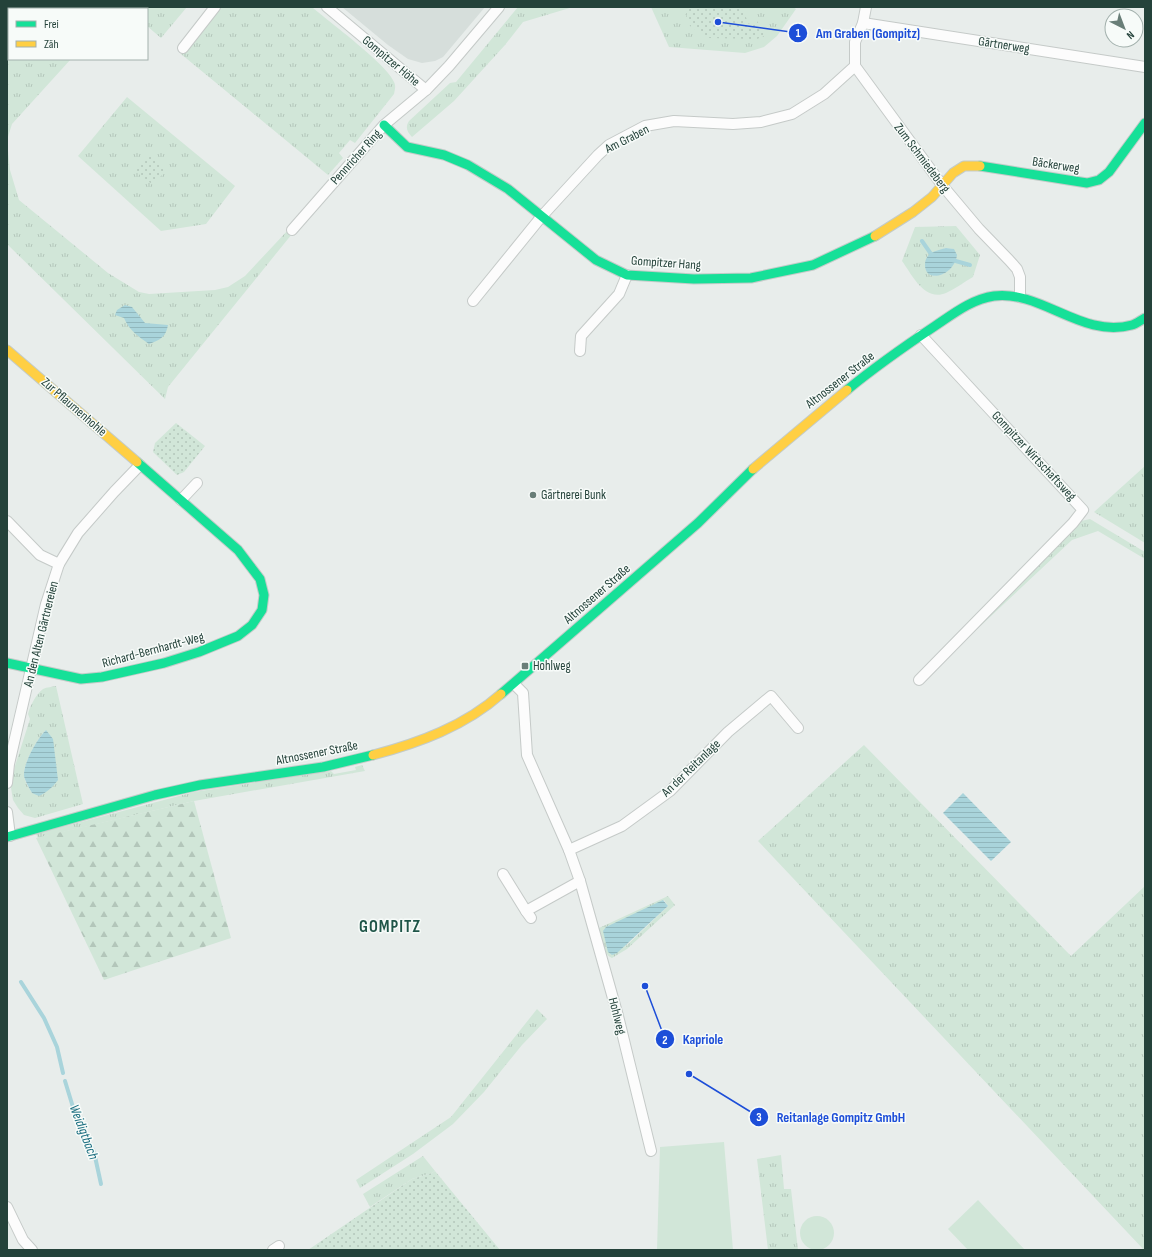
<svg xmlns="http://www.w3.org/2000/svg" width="1152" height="1257" viewBox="0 0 1152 1257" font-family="'Sofia Sans Condensed',sans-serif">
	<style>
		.built { fill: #d6dedb }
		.grass { fill: url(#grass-tufts); fill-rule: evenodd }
		.forest { fill: url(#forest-firs) }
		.park { fill: url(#park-dots) }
		.pitch { fill: #d1e6d8 }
		.water { fill: url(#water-rules) }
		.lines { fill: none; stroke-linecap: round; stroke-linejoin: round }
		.stream { stroke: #a9d4db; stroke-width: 4 }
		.street-casing { stroke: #c5cac8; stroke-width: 12 }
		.fast-casing { stroke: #c3cbc8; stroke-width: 11 }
		.slow-casing { stroke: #c3cbc8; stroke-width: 11 }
		.street { stroke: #fcfcfc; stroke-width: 10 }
		.fast { stroke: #16e098; stroke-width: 9 }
		.slow { stroke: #ffcf43; stroke-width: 9 }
		.poi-dot { fill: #697e78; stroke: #f7fbf9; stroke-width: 1.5 }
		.labels { text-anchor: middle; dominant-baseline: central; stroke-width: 3; stroke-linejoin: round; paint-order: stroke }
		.street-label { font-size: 13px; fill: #24423a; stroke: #f7fbf9 }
		.poi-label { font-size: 13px; fill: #24423a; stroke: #f7fbf9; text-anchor: start }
		.water-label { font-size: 14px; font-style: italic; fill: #1c6f80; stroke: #f7fbf9 }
		.district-label { font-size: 17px; font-weight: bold; letter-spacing: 1px; fill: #1f5548; stroke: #f7fbf9 }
		.leader { fill: none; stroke: #1d4ed8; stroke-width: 1.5 }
		.callout-dot { fill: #1d4ed8; stroke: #f7fbf9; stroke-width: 1.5 }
		.mark-label { font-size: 12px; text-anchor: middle; font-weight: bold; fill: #fff }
		.callout-label { font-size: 14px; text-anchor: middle; font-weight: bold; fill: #1d4ed8; stroke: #f7fbf9; stroke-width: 3; stroke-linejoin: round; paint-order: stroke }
	</style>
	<defs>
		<pattern id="grass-tufts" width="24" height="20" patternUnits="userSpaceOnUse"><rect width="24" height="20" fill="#d1e6d8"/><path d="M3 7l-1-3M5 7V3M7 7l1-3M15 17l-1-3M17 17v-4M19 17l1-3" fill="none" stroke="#b3c6ba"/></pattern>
		<pattern id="forest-firs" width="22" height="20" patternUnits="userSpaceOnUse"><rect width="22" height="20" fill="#d1e6d8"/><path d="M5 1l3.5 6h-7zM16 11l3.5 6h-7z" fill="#b3c6ba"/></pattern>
		<pattern id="park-dots" width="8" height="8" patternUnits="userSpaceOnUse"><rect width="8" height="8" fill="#d1e6d8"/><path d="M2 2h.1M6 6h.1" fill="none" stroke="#b3c6ba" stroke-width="1.8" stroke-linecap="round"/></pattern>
		<pattern id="water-rules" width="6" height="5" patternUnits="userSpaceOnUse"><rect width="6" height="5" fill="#a9d4db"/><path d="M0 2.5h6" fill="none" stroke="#91b7bd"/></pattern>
	</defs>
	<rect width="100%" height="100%" fill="#e8edeb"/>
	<path class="built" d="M342 7H485L443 57 435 61 422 63 408 59 388 45Z"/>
	<g class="grass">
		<path d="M7 7H118L116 9H9V59H71L12 124 7 140 10 170 19 200 108 273 139 292 149 294 215 290 228 287 245 276 288 230 292 234 168 387 165 399 7 244Z"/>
		<path d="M124 7H187L161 38 147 26V9H127Z"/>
		<path d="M221 7H312C328 21 388 65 394 82 396 86 395 89 394 94L355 143 350 140 339 153 343 158 328 175 181 54Z"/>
		<path d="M518 7H573L523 22 505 45 454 101 412 137C407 132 405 127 409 121L450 83 456 82Z"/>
		<path d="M651 7H793L796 9 777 36 764 47 745 53 669 47Z"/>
		<path d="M127 97 235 186 206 224 161 231 78 156Z"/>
		<path d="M956 226 980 255 973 277C964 282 955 289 946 293 925 302 912 275 902 261L915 227ZM946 248 953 249 943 274 934 276 929 274 931 254Z"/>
		<path d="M1145 466V543L1094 512Z"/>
		<path d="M1090 519 1145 552V559L1098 531 1072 540 974 632 972 630 1072 531 1081 521Z"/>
		<path d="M56 686 83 804 35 818 24 815 18 808 13 800 11 788 15 766 30 719 28 714C30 706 36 694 43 689 47 687 52 687 56 686ZM46 730 32 793C29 788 25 782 24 776 23 763 37 739 46 730Z"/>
		<path d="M864 745 1071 956 1145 886V1250H1144L758 841Z"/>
		<path d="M362 765 365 771 194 801 38 838 36 834 194 792 331 771 334 774 356 770 355 767Z"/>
		<path d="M668 896 675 905 627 949 612 958C602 954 602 938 599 928ZM664 900 668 906 624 948Z"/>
		<path d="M537 1009 547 1019 522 1045 484 1092 453 1124 413 1154 360 1188 356 1180 451 1117Z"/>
		<path d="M781 1155 784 1189H791L798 1250H768L757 1159Z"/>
		<path d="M423 1156 435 1171 432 1173 412 1179 370 1207 363 1194Z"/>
	</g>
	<path class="forest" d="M194 801 231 938 104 980 36 838Z"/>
	<g class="park">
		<path d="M688 7H743L748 24 757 21 766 35 757 39 708 38 690 26 686 14Z"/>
		<path d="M149 155 166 170 153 185 135 171Z"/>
		<path d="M176 423 205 446 184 472 177 475 153 452 155 443Z"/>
		<path d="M435 1171 500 1250H308L412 1179 432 1173Z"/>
	</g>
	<g class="pitch">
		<path d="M724 1142 733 1250H657L660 1147Z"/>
		<path d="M978 1200 1025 1250H968L948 1229Z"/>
		<circle cx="817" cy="1233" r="17"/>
	</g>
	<g class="water">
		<path d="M946 248 954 249 957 255C954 277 924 284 925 264 925 260 927 256 931 253 935 251 941 249 946 248Z"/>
		<path d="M125 305 132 307 145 323 168 325C166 337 160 340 149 344 139 337 129 330 124 318L115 315 117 310Z"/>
		<path d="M46 730 53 739 58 780C52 788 47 792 39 796L32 793C29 788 25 781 24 776 23 763 37 739 46 730Z"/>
		<path d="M963 793 1011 842 991 861 943 813Z"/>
		<path d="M663 900 668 906 617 953 612 955 608 952 603 931 606 927Z"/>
	</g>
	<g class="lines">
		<g class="stream">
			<path d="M922 241 931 254 934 255"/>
			<path d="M952 260 970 265"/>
			<path d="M21 982 44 1018 57 1047 63 1073"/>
			<path d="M65 1081 76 1117 94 1152 101 1184"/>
		</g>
		<defs>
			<g id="street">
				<path d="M327 7 426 90"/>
				<path d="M866 7 863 23 855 42V66L942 185 979 229 1009 260 1017 269 1020 277V297"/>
				<path d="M863 23 1145 67"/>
				<path d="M183 48 215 7"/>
				<path d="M292 230 384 125 426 90 449 66 499 7"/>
				<path d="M473 301 542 216 598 155 609 145 645 126 674 121 733 124 761 122 792 114 824 94 855 66"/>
				<path d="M580 351 581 336 619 294 627 275"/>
				<path d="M181 500 197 483"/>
				<path d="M7 521 40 555 59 564"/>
				<path d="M919 680 1073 523 1083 510 921 335"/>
				<path d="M514 684 523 693 527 755 569 850 580 881 618 1016 651 1151"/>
				<path d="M7 783 9 764 46 604 59 564 78 533 114 492 140 465"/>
				<path d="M7 812 10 836"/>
				<path d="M569 850 622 826 670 791 728 732 771 696 798 728"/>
				<path d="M503 874 526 911"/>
				<path d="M531 918 526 911 580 881"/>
				<path d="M7 1207 23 1240 32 1250"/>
				<path d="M273 1250 279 1246"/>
			</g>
			<g id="fast">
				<path d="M384 125 407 147 444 155 468 165 508 189 596 260 627 275 694 279 751 278 813 265 875 236"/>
				<path d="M980 166 1087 183 1099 180 1109 172 1145 123"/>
				<path d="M847 390C875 367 905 346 935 326 953 314 972 299 994 296 1042 290 1082 339 1132 325 1136 324 1141 320 1145 318"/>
				<path d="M7 663 81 679 102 677 164 663 199 652 238 636 252 625 262 610 264 595 260 579 238 550 137 462"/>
				<path d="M501 694 698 523 753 469"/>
				<path d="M7 837 155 795 200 785 323 767 373 755"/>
			</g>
			<g id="slow">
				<path d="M875 236 913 212 932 197 953 173 964 166H980"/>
				<path d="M7 350 137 462"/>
				<path d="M753 469 847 390"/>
				<path d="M373 755C419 743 465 726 501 694"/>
			</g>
		</defs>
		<use href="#street" class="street-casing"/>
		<use href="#fast" class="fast-casing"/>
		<use href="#slow" class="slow-casing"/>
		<use href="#street" class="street"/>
		<use href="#fast" class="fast"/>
		<use href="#slow" class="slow"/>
	</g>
	<g class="poi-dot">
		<circle cx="533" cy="495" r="4"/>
		<rect x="521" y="662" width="8" height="8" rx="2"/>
	</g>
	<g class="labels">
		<g class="street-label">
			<text transform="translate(1004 45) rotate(9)">Gärtnerweg</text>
			<text transform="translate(391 61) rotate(40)">Gompitzer Höhe</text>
			<text transform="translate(627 139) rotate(-27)">Am Graben</text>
			<text transform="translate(356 157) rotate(-48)">Pennricher Ring</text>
			<text transform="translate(922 158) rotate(53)">Zum Schmiedeberg</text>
			<text transform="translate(1056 165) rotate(9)">Bäckerweg</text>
			<text transform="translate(666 263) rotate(4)">Gompitzer Hang</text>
			<text transform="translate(840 380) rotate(-38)">Altnossener Straße</text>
			<text transform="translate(74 407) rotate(41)">Zur Pflaumenhohle</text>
			<text transform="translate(1034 456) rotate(47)">Gompitzer Wirtschaftsweg</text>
			<text transform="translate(597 594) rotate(-41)">Altnossener Straße</text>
			<text transform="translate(41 634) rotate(-76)">An den Alten Gärtnereien</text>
			<text transform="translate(153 650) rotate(-15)">Richard-Bernhardt-Weg</text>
			<text transform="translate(317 753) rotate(-11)">Altnossener Straße</text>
			<text transform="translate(691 768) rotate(-44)">An der Reitanlage</text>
			<text transform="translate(617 1016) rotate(76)">Hohlweg</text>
		</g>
		<g class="poi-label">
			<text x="541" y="495">Gärtnerei Bunk</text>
			<text x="533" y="666">Hohlweg</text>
		</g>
		<g class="water-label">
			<text transform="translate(84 1132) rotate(69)">Weidigtbach</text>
		</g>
		<g class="district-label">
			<text x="390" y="927">GOMPITZ</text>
		</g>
	</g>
	<path class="leader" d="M718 22L798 33M645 986L665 1039M689 1074L759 1117"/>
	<g class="callout-dot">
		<circle cx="718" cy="22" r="4"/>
		<circle cx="645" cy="986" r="4"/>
		<circle cx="689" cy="1074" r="4"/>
		<circle cx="798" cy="33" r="10"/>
		<circle cx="665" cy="1039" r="10"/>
		<circle cx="759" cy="1117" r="10"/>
	</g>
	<g class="mark-label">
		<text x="798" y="37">1</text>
		<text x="665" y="1044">2</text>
		<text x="759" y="1121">3</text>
	</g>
	<g class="callout-label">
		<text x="868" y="38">Am Graben (Gompitz)</text>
		<text x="703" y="1044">Kapriole</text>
		<text x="841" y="1122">Reitanlage Gompitz GmbH</text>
	</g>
	<rect width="1152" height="1257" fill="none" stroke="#24423a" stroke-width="16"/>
	<rect x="8" y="8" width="140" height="52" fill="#f7fbf9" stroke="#a3b1ad"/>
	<rect x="16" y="21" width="20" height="6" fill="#16e098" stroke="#a3b1ad"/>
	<text x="44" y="28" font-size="12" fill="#24423a">Frei</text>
	<rect x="16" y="41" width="20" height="6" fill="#ffcf43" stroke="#a3b1ad"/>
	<text x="44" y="48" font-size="12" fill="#24423a">Zäh</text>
	<g transform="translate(1124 28) rotate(138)"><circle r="19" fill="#f7fbf9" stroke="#a3b1ad"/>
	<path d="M0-3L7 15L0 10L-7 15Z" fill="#697e78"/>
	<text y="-6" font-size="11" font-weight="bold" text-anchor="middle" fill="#24423a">N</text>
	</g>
</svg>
